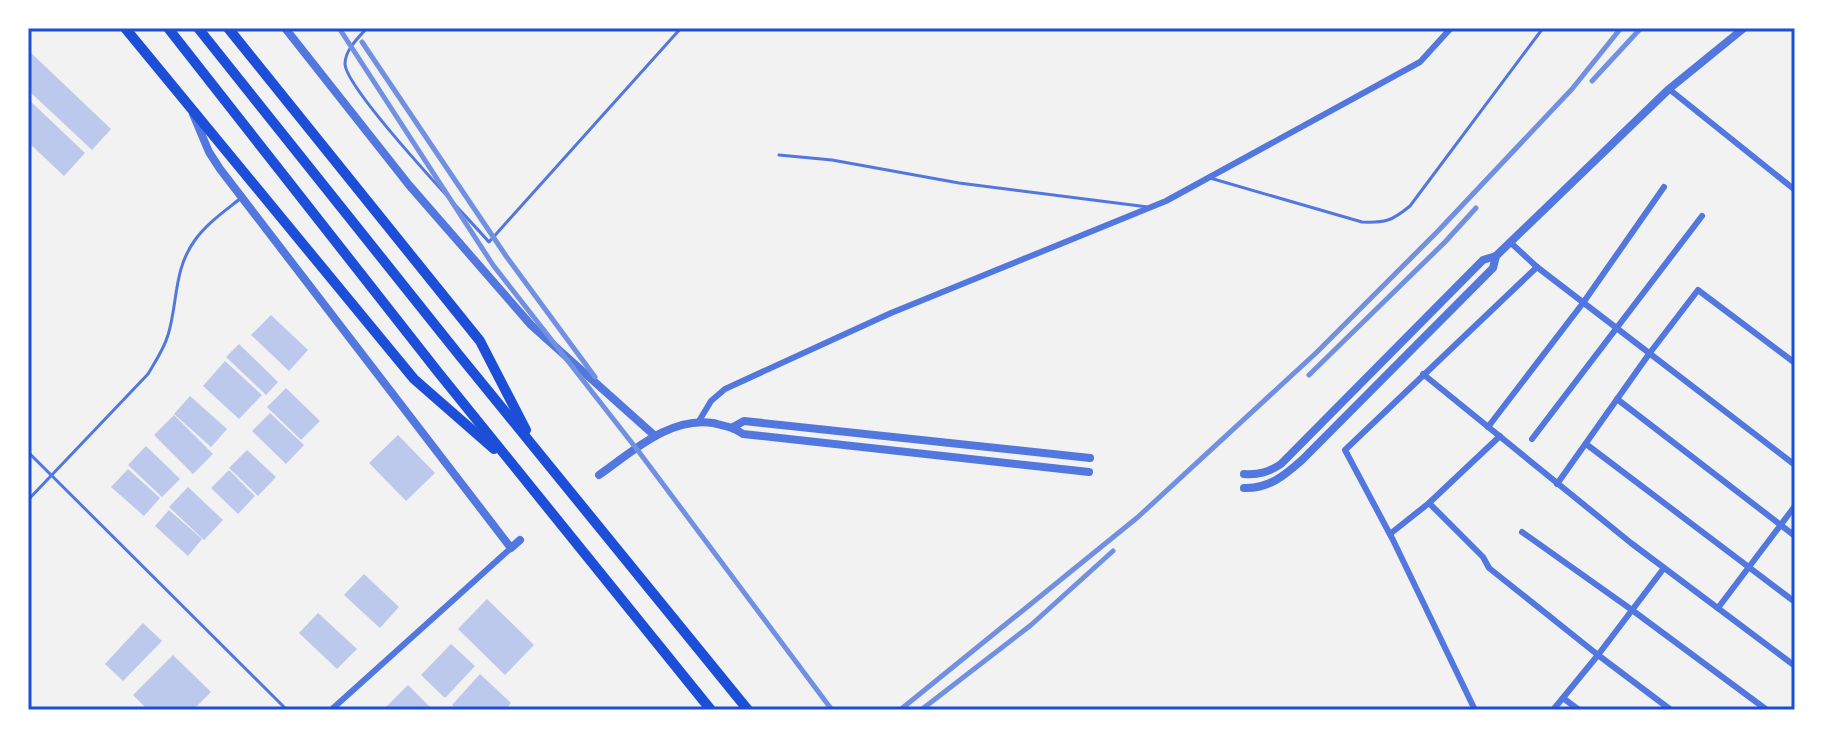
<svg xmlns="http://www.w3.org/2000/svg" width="1823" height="738" viewBox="0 0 1823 738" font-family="'IBM Plex Sans',sans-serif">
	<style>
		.building { fill: #bdc9ec }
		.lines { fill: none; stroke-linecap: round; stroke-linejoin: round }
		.service { stroke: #5277de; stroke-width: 3 }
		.minor { stroke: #5277de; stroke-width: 6 }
		.tertiary { stroke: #5277de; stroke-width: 8 }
		.primary { stroke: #1d4ed8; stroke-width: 10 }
		.rail { stroke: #7290e2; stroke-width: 5 }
		.neatline { fill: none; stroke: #1d4ed8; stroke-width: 3 }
	</style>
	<rect width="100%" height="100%" fill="#f2f2f2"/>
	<g class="building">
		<path d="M28 50 111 129 92 150 28 90Z"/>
		<path d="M28 99 85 153 64 176 28 142Z"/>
		<path d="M271 315 308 350 289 371 251 335Z"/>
		<path d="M239 344 278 382 266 395 226 357Z"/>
		<path d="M225 361 262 395 239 419 203 386Z"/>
		<path d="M286 388 320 421 301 440 267 407Z"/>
		<path d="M190 396 227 429 211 447 174 414Z"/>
		<path d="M270 413 304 445 286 464 252 431Z"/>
		<path d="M174 415 213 454 193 474 154 435Z"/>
		<path d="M398 435 435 473 406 501 369 463Z"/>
		<path d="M146 446 180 479 162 497 128 465Z"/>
		<path d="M247 450 276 477 258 496 229 468Z"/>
		<path d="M128 469 160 498 144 516 111 487Z"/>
		<path d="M229 470 255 496 238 514 211 488Z"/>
		<path d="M188 487 223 520 204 540 169 507Z"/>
		<path d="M169 510 202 539 188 556 155 526Z"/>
		<path d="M364 574 399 607 380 628 344 595Z"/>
		<path d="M487 599 534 645 505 675 458 629Z"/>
		<path d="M318 613 357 649 337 669 299 633Z"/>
		<path d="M143 623 162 641 123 681 105 664Z"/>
		<path d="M451 644 475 666 445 698 421 675Z"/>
		<path d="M173 655 211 692 193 710H148L133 695Z"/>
		<path d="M480 674 511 703 505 710H458L452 705Z"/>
		<path d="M408 685 433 710H383Z"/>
	</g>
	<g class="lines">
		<g class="service">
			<path d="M367 28C358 38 345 50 345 64 346 90 466 216 489 242L681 28"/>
			<path d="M779 155 832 160 959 183 1148 207"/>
			<path d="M1210 178 1362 222C1385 223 1392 221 1410 206L1543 28"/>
			<path d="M28 452 287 710"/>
			<path d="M28 500 148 374C155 362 164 349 168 335 178 303 173 270 195 240 207 223 225 211 241 198"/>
		</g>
		<g class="minor">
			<path d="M1669 89 1795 190"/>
			<path d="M1510 242 1537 267 1795 465"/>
			<path d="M1423 374 1631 543 1795 666"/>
			<path d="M1617 399 1795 536"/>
			<path d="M699 421 711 401 725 389 891 313 1166 201 1420 62 1451 28"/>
			<path d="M1488 427 1583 303 1664 187"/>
			<path d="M1532 439 1702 216"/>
			<path d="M1586 444 1795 602"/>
			<path d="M1557 484 1649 354 1698 290 1795 363"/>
			<path d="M1429 503 1483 557 1489 568 1598 655 1664 568"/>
			<path d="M1522 532 1632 610 1767 710"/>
			<path d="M1390 534 1429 503 1500 436"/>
			<path d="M1718 608 1795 506"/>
			<path d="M1563 698 1579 710"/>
			<path d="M331 710 511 548"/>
			<path d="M1475 710 1393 540 1345 450 1537 267"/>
			<path d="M1553 710 1598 655 1671 710"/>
		</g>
		<g class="tertiary">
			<path d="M285 28 409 185 531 325 655 436"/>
			<path d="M193 114 209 152 220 169 511 548 520 540"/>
			<path d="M733 427 744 421 1090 458"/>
			<path d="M1244 474C1259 475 1269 472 1281 464L1483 260 1496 256 1669 89 1744 28"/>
			<path d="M599 475C632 452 670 416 713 423 725 426 733 427 743 434L1089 472"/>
			<path d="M1244 488C1269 489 1285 475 1302 460L1493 268 1496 256"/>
		</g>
		<g class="primary">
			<path d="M125 28 414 379 494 449"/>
			<path d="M168 28 438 372 711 710"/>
			<path d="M198 28 459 355 748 710"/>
			<path d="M228 28 480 341 526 430"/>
		</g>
		<g class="rail">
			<path d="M339 28 493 265 639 452 832 710"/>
			<path d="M362 42 506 256 595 377"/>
			<path d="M1592 81 1641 28"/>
			<path d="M1309 375 1445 242 1476 208"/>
			<path d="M900 710 1138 517 1317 352 1438 231 1572 89 1621 28"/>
			<path d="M921 710 1031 625 1113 551"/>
		</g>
	</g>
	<rect width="1823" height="738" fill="none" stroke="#ffffff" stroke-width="60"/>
	<rect x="30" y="30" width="1763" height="678" class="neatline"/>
</svg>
